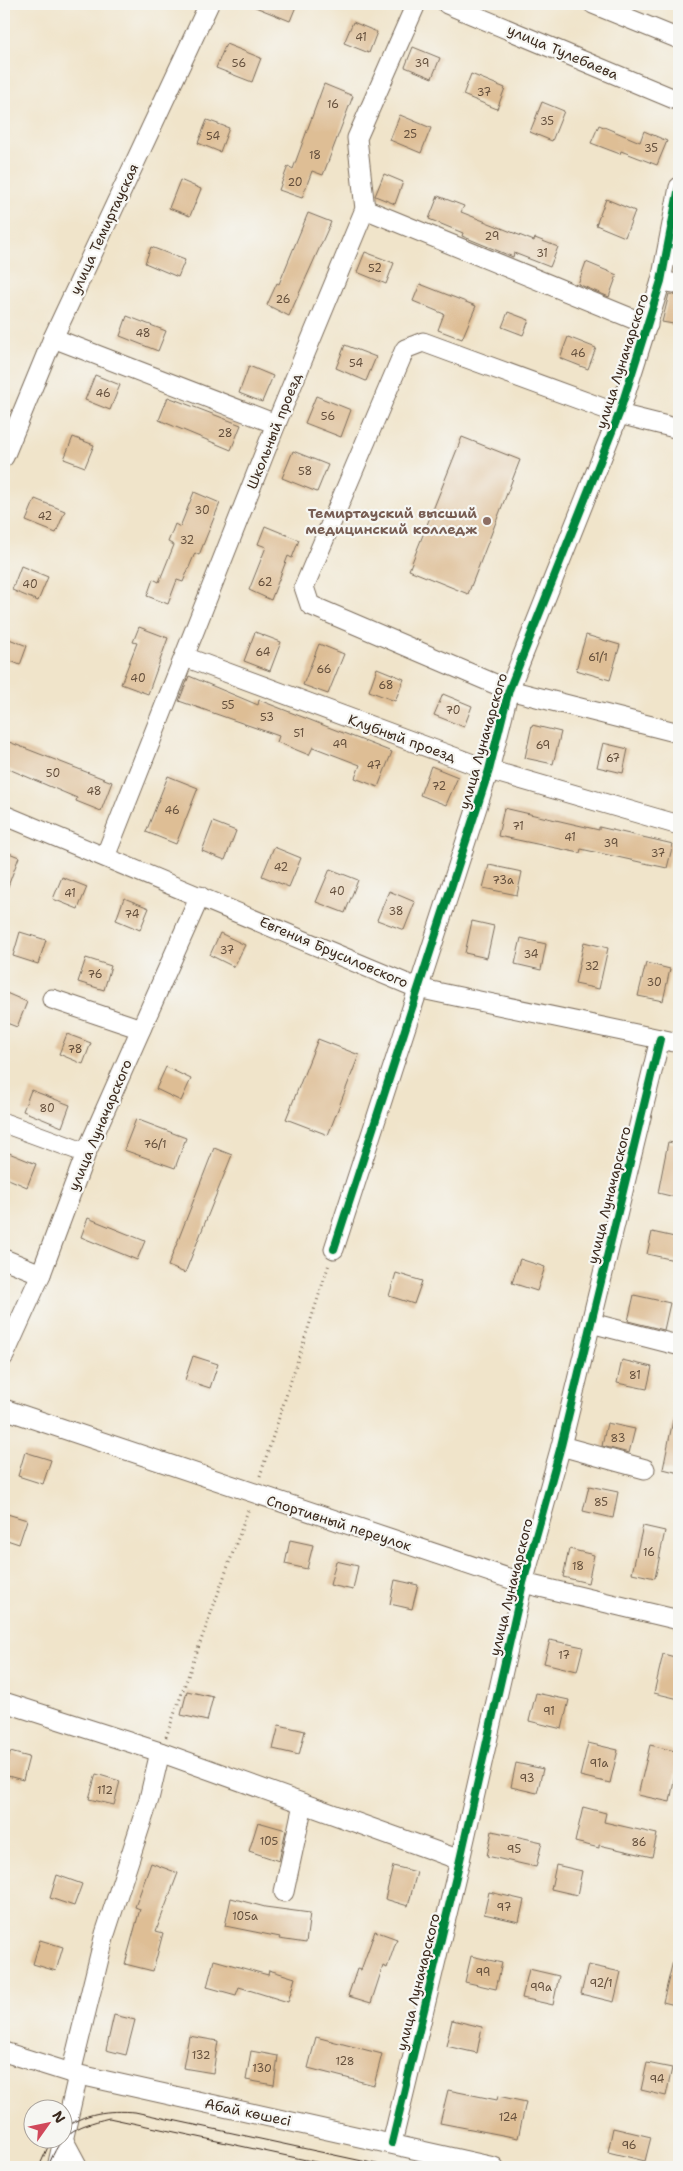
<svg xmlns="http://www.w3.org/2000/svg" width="683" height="2171" viewBox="0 0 683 2171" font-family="'Shantell Sans',sans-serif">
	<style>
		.building { fill: #debe95 }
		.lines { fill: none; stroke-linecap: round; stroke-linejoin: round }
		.minor-casing { stroke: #7a6b5a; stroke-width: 21 }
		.path { stroke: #7a6b5a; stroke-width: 3; stroke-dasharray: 1 4; stroke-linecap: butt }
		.minor { stroke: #fff; stroke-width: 19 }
		.tram { stroke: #3b2a1e; stroke-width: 1 }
		.cycleway-casing { stroke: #f6f6f2; stroke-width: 11 }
		.cycleway { stroke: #00873e; stroke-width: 8 }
		.education-dot { fill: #8d6e63; stroke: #f6f6f2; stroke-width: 2 }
		.labels { text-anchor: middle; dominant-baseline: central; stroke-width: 4.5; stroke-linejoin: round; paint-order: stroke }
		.number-label { font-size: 11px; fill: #644f3c }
		.street-label { font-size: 14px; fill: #3b2a1e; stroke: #f6f6f2 }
		.education-label { font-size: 14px; font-weight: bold; fill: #785e54; stroke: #f6f6f2; text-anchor: end }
	</style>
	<rect width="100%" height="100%" fill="#f6f6f2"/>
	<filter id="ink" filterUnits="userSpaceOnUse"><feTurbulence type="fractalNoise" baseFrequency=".02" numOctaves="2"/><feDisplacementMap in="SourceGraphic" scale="10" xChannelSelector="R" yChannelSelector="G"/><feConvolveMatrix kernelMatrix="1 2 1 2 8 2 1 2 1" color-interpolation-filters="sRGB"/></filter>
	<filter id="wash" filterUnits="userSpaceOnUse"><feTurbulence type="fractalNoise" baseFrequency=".0096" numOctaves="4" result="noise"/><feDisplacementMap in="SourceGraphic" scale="20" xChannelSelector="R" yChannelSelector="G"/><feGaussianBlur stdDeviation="1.12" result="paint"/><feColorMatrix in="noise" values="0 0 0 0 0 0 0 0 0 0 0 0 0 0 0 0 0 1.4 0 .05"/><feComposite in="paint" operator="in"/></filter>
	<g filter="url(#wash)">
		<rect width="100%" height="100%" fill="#f0e4ca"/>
		<g id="blocks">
			<g class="building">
				<path d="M248 4H297L290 21Z"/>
				<path d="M353 22 377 32 369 53 344 43Z"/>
				<path d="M226 44 261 58 252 82 216 68Z"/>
				<path d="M413 47 440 58 432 78 405 67Z"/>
				<path d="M471 74 505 88 497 109 463 95Z"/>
				<path d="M324 84 353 96 323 175 312 171 302 198 279 190 288 166 293 169Z"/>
				<path d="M542 102 564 111 552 141 530 132Z"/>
				<path d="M400 115 431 128 421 153 390 140Z"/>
				<path d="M207 120 229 128 220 152 198 143Z"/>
				<path d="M599 125 640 142 644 131 667 141 657 165 621 151 620 154 591 143Z"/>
				<path d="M384 174 403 182 395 204 375 196Z"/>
				<path d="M180 180 201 189 190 216 169 208Z"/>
				<path d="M438 196 464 206 461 212 534 241 535 238 558 247 550 267 514 253 513 257 462 236 463 233 429 219Z"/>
				<path d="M606 199 635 211 625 237 596 225Z"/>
				<path d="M308 213 331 222 289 316 267 305 277 283 279 284Z"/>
				<path d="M151 247 185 260 178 277 145 263Z"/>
				<path d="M365 252 394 263 386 284 357 272Z"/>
				<path d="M586 262 617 275 609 297 578 284Z"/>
				<path d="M420 284 476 306 462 339 438 330 444 314 413 301Z"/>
				<path d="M669 294 679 295V325L662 322Z"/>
				<path d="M508 312 529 320 523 335 502 327Z"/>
				<path d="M127 316 166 331 158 351 120 336Z"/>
				<path d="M568 337 596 348 588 369 560 358Z"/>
				<path d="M345 345 376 357 366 381 336 368Z"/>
				<path d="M249 366 273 376 262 402 239 393Z"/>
				<path d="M95 375 120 385 110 410 85 400Z"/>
				<path d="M316 396 351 410 341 437 305 423Z"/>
				<path d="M168 397 241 425 231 450 159 420Z"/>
				<path d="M73 437 94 445 85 467 64 459Z"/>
				<path d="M462 437 520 460 468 594 409 570Z"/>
				<path d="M293 451 328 465 317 492 282 478Z"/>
				<path d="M194 492 220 503 199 555 195 553 183 582 177 580 168 604 147 596 153 579 159 582 174 545 168 542 175 524 180 527Z"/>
				<path d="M35 499 65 511 56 533 26 521Z"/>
				<path d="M265 526 299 540 292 558 288 556 271 600 249 590 266 547 258 544Z"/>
				<path d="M21 566 48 577 38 601 12 590Z"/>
				<path d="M139 627 168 638 148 694 121 684 137 643 133 642Z"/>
				<path d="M255 632 281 642 270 671 244 661Z"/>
				<path d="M586 635 620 645 610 680 576 670Z"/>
				<path d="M4 637 27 646 20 665 4 658Z"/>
				<path d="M319 644 344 654 328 694 303 685Z"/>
				<path d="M377 668 404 679 395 701 369 691Z"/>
				<path d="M189 676 258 705 259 700 392 752 378 787 355 778 360 765 313 747 309 755 277 742 279 736 179 701Z"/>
				<path d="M443 694 472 706 464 727 434 715Z"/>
				<path d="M532 725 561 732 553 764 525 758Z"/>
				<path d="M9 742 112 782 101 811 76 801 77 798 4 767V755Z"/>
				<path d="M603 743 628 749 623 773 597 767Z"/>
				<path d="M431 766 458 777 446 805 420 795Z"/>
				<path d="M168 776 198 788 176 844 146 832Z"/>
				<path d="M504 808 599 830V827L673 844 667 868 581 849 580 853 498 836Z"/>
				<path d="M213 822 236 831 225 860 202 851Z"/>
				<path d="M274 847 301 858 289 887 262 876Z"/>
				<path d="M4 851 19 857 5 894H4Z"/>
				<path d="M489 865 522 872 517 895 483 888Z"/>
				<path d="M330 869 358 880 345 913 316 902Z"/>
				<path d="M62 877 87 887 78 909 53 899Z"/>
				<path d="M389 891 415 902 404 930 377 920Z"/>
				<path d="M124 898 149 908 140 930 116 920Z"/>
				<path d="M472 921 494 926 487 958 465 953Z"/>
				<path d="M20 932 46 940 38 964 13 956Z"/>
				<path d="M220 933 245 945 234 967 210 955Z"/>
				<path d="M521 938 546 944 541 970 515 964Z"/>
				<path d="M584 942 608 948 599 989 575 984Z"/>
				<path d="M86 958 111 966 104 990 78 982Z"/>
				<path d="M646 963 670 969 663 1001 638 996Z"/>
				<path d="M4 992 27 1002 17 1027 4 1022Z"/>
				<path d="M67 1034 91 1043 83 1064 59 1054Z"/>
				<path d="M318 1039 359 1055 328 1135 286 1119Z"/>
				<path d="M166 1067 191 1079 181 1101 156 1089Z"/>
				<path d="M31 1090 70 1105 62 1127 23 1111Z"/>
				<path d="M136 1119 186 1138 175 1168 124 1150Z"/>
				<path d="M668 1142 679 1144V1198L658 1193Z"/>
				<path d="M214 1148 232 1155 185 1273 168 1266Z"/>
				<path d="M4 1151 36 1164 27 1187 4 1177Z"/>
				<path d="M88 1218 145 1241 137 1260 81 1237Z"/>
				<path d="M652 1232 679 1238V1261L647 1254Z"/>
				<path d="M520 1259 545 1267 537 1291 512 1283Z"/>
				<path d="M396 1273 422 1281 414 1304 389 1296Z"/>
				<path d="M634 1295 670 1303 664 1330 628 1321Z"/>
				<path d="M193 1356 218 1364 210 1388 185 1380Z"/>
				<path d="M622 1360 652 1367 647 1389 617 1383Z"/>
				<path d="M673 1420 679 1421V1473L663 1469Z"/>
				<path d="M607 1423 635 1429 629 1453 602 1446Z"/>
				<path d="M25 1452 51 1460 43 1484 18 1476Z"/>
				<path d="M589 1486 618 1492 613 1518 583 1511Z"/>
				<path d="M4 1513 27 1520 19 1544 4 1539Z"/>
				<path d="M643 1526 665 1531 655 1578 632 1573Z"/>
				<path d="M290 1540 313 1545 307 1569 285 1564Z"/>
				<path d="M569 1549 594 1555 588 1583 563 1577Z"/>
				<path d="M336 1561 358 1566 353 1590 330 1585Z"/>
				<path d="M395 1580 418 1585 412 1609 390 1604Z"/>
				<path d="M550 1640 583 1647 577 1671 544 1663Z"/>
				<path d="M663 1654 679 1658V1699L654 1693Z"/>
				<path d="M187 1691 213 1697 207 1721 181 1715Z"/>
				<path d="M536 1693 569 1700 562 1729 529 1721Z"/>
				<path d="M279 1725 305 1731 299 1755 273 1749Z"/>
				<path d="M588 1743 618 1750 610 1783 580 1776Z"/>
				<path d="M650 1745 679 1752 670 1802 638 1795Z"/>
				<path d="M10 1752 29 1757 23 1780 4 1775Z"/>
				<path d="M516 1763 543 1769 537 1793 511 1787Z"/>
				<path d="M96 1774 120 1781 114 1805 89 1799Z"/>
				<path d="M583 1807 606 1813 604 1822 657 1834 652 1857 599 1845V1848L575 1842Z"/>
				<path d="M258 1822 286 1830 279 1861 249 1851Z"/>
				<path d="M492 1831 542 1842 536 1867 487 1856Z"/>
				<path d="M151 1863 178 1873 156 1931 163 1933 153 1971 125 1964 140 1909 135 1907Z"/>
				<path d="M556 1865 582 1871 577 1895 551 1889Z"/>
				<path d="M393 1866 417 1872 408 1906 385 1899Z"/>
				<path d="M57 1875 82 1884 74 1906 50 1898Z"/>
				<path d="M489 1892 524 1900 519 1922 484 1914Z"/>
				<path d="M231 1898 265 1907 310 1913 306 1943 279 1939 280 1937 225 1926Z"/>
				<path d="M375 1931 397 1939 387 1968 383 1966 371 2003 348 1996 357 1969 361 1970Z"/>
				<path d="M40 1940 63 1947 56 1971 33 1964Z"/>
				<path d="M471 1956 502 1963 496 1989 465 1982Z"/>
				<path d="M674 1957 679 1958V2006L663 2002Z"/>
				<path d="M214 1960 268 1975 269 1970 295 1978 288 2002 239 1987 236 1995 207 1987Z"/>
				<path d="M588 1965 621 1972 614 2002 581 1994Z"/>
				<path d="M529 1969 559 1976 553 2005 522 1998Z"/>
				<path d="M114 2015 135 2020 126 2055 106 2050Z"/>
				<path d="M452 2020 482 2027 477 2053 446 2046Z"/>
				<path d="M189 2036 218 2041 213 2073 183 2068Z"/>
				<path d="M316 2037 382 2054 374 2085 308 2068Z"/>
				<path d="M251 2051 278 2056 274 2085 246 2080Z"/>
				<path d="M647 2063 672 2068 666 2096 641 2090Z"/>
				<path d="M448 2090 497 2100 498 2096 526 2102 518 2138 440 2123Z"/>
				<path d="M613 2128 651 2137 645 2161 608 2152Z"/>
			</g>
		</g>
	</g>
	<g filter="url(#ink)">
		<use href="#blocks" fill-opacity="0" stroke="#7a6b5a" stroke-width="1"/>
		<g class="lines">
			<defs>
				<g id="minor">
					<path d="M447 4 679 101"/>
					<path d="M593 4 679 39"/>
					<path d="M365 209 648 325"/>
					<path d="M661 281 679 284"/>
					<path d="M53 338 276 424"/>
					<path d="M679 429 619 414 423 342 405 349 304 587 310 605 509 690 679 733"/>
					<path d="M4 457 53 338 209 4"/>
					<path d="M185 657 489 770 679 825"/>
					<path d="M4 815 417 988 679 1043"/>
					<path d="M105 857 276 424 365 209 357 138 416 4"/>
					<path d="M52 999 141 1029"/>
					<path d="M4 1123 86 1153"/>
					<path d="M334 1249 489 770 509 690 619 414 661 281 679 187"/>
					<path d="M4 1259 41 1274"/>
					<path d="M591 1323 677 1345"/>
					<path d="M4 1356 41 1274 86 1153 200 896"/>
					<path d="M4 1409 523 1583 679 1620"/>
					<path d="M561 1446 645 1469"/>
					<path d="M4 1702 160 1752 460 1860"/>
					<path d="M284 1892 303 1804"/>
					<path d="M4 2052 71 2073 494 2167"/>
					<path d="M71 2073 105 1934 149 1799 160 1752"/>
					<path d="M63 2139 78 2167"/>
					<path d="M392 2143 460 1860 523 1583 561 1446 660 1039"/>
					<path d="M57 2167 78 2075"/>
				</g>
			</defs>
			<use href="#minor" class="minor-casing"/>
			<g class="path">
				<path d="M260 1476 329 1264"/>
				<path d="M166 1737 249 1508"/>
			</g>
			<use href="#minor" class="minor"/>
			<g class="tram">
				<path d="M62 2130C84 2112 109 2110 135 2112L390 2167"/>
				<path d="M39 2167 52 2138"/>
				<path d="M48 2167C61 2132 74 2127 109 2118L339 2167"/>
			</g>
			<defs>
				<g id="cycleway">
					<path d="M334 1249 489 770 509 690 619 414 661 281 679 187"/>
					<path d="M392 2143 460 1860 523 1583 561 1446 660 1039"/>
				</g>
			</defs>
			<use href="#cycleway" class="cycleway-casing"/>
			<use href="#cycleway" class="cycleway"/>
		</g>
	</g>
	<circle class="education-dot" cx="487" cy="521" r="5"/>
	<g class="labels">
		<g class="number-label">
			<text x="361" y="37">41</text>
			<text x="239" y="63">56</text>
			<text x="422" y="63">39</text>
			<text x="484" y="92">37</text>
			<text x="333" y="104">16</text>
			<text x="547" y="121">35</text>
			<text x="410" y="134">25</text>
			<text x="213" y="136">54</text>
			<text x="651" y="148">35</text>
			<text x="315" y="155">18</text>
			<text x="295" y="182">20</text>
			<text x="492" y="236">29</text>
			<text x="542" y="253">31</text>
			<text x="375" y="268">52</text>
			<text x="283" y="299">26</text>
			<text x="143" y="333">48</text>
			<text x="578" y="353">46</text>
			<text x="356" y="363">54</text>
			<text x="103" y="393">46</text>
			<text x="328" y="416">56</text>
			<text x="225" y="433">28</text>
			<text x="305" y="471">58</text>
			<text x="202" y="510">30</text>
			<text x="45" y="516">42</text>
			<text x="187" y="540">32</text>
			<text x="265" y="582">62</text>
			<text x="30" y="584">40</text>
			<text x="263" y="652">64</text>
			<text x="598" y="657">61/1</text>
			<text x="324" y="669">66</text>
			<text x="138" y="678">40</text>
			<text x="386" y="685">68</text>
			<text x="228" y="705">55</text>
			<text x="453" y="710">70</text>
			<text x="267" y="717">53</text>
			<text x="299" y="733">51</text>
			<text x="340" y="744">49</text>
			<text x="543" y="745">69</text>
			<text x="613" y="758">67</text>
			<text x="374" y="765">47</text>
			<text x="53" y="773">50</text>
			<text x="439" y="786">72</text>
			<text x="94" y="791">48</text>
			<text x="172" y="810">46</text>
			<text x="518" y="826">71</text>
			<text x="570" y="837">41</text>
			<text x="611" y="843">39</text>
			<text x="658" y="853">37</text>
			<text x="281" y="867">42</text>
			<text x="503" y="880">73а</text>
			<text x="337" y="891">40</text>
			<text x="70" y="893">41</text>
			<text x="396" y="911">38</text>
			<text x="132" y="914">74</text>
			<text x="227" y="950">37</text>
			<text x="531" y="954">34</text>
			<text x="592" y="966">32</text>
			<text x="95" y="974">76</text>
			<text x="654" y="982">30</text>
			<text x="75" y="1049">78</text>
			<text x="47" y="1108">80</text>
			<text x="155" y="1144">76/1</text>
			<text x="635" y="1375">81</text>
			<text x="618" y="1438">83</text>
			<text x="601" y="1502">85</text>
			<text x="649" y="1552">16</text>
			<text x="578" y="1566">18</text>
			<text x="564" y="1655">17</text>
			<text x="549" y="1711">91</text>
			<text x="599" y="1763">91а</text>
			<text x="527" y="1778">93</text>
			<text x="105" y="1790">112</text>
			<text x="269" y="1841">105</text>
			<text x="639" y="1842">86</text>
			<text x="514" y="1849">95</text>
			<text x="504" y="1907">97</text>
			<text x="245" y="1916">105а</text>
			<text x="483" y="1972">99</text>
			<text x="601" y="1983">92/1</text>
			<text x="541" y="1987">99а</text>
			<text x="201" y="2055">132</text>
			<text x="345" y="2061">128</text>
			<text x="262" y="2068">130</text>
			<text x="657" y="2079">94</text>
			<text x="508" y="2117">124</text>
			<text x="629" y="2145">96</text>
		</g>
		<g class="street-label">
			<text transform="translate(563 52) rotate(23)">улица Тулебаева</text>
			<text transform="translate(104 229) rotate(-65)">улица Темиртауская</text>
			<text transform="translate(622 361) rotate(-72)">улица Луначарского</text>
			<text transform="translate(274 431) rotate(-68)">Школьный проезд</text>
			<text transform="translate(402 738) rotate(20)">Клубный проезд</text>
			<text transform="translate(483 741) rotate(-74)">улица Луначарского</text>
			<text transform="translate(334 952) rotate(23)">Евгения Брусиловского</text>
			<text transform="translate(100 1125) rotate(-67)">улица Луначарского</text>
			<text transform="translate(609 1195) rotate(-76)">улица Луначарского</text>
			<text transform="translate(339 1523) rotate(18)">Спортивный переулок</text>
			<text transform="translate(511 1587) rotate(-76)">улица Луначарского</text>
			<text transform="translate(418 1982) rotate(-76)">улица Луначарского</text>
			<text transform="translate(248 2112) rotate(12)">Абай көшесі</text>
		</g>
		<g class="education-label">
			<text x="477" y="513">Темиртауский высший<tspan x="477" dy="16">медицинский колледж</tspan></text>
		</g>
	</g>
	<rect width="683" height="2171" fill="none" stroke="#f6f6f2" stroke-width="20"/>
	<g transform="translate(48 2124) rotate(57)"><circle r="24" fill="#f6f6f2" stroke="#aba49d"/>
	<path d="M0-4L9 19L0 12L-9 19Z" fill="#d1495b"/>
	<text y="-8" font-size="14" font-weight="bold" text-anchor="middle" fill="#3b2a1e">N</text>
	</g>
</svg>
